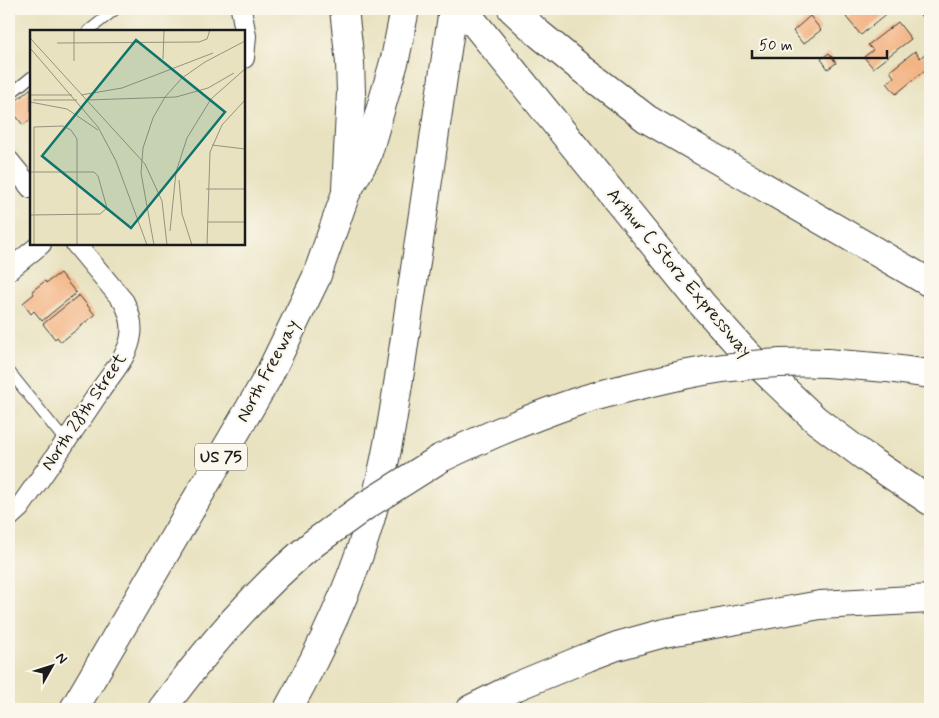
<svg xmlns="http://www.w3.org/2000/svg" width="939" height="718" viewBox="0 0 939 718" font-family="Mynerve,sans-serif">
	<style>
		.building { fill: #f3b484 }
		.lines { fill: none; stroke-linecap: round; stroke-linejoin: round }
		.service-casing { stroke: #3b3a35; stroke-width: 12 }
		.minor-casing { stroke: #3b3a35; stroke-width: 22 }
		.trunk-casing { stroke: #3b3a35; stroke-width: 30 }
		.motorway-casing { stroke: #3b3a35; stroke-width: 30 }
		.service { stroke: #fff; stroke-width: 10 }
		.minor { stroke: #fff; stroke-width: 20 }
		.trunk { stroke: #fff; stroke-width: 28 }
		.motorway { stroke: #fff; stroke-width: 28 }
		.motorway-bridge-casing { stroke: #3b3a35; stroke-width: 30; stroke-linecap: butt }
		.motorway-bridge { stroke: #fff; stroke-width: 28 }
		.labels { text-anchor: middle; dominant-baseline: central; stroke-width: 4.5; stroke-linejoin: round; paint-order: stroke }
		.shield { fill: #fbf7ec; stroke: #5f5e5a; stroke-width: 1 }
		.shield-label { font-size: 16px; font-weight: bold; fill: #1c1c1c }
		.street-label { font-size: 18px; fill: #1c1c1c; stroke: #fbf7ec }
		.inset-road { fill: none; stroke: #96937e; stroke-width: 1 }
		.view { fill: #0f766e; fill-opacity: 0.15; stroke: #0f766e; stroke-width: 2.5 }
		.inset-edge { fill: none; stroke: #1c1c1c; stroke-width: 2.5 }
	</style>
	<rect width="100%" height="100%" fill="#fbf7ec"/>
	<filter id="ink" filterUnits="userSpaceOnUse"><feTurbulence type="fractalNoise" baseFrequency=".02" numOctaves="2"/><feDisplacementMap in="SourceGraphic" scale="10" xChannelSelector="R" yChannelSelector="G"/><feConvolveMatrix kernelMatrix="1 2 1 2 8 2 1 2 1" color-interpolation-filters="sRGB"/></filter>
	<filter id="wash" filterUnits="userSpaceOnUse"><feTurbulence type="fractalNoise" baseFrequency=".0096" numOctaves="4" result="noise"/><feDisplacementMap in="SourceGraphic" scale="20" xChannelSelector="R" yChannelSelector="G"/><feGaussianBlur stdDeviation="1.12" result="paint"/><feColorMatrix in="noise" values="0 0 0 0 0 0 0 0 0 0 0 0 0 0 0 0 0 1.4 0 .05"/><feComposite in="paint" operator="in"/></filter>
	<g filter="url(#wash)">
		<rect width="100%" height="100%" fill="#e8e2c0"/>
		<g id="blocks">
			<g class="building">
				<path d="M856 9H886L889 12 861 35 846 17Z"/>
				<path d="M810 16 821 30 803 44 793 31Z"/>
				<path d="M898 22 911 39 873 68 864 57 873 50 868 45Z"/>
				<path d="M915 51 920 58 925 54 930 61V66L896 94 887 83 894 77 890 71Z"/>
				<path d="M829 53 836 63 828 69 821 59Z"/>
				<path d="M31 88V119L23 125 9 107Z"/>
				<path d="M60 273 76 293 42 321 34 311 31 314 23 303 34 294 32 291 45 281 46 283Z"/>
				<path d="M79 295 95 315 61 342 57 337 55 339 43 324Z"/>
			</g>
		</g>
	</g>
	<g filter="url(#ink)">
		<use href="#blocks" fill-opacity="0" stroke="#3b3a35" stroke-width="1"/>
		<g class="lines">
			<defs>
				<g id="service">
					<path d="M88 31 116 9"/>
					<path d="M9 95 31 77"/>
					<path d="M9 371 66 442"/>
				</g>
				<g id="minor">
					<path d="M241 9 246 36 244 58"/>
					<path d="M929 9 930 10"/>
					<path d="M9 161 31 188"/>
					<path d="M9 270 41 244"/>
					<path d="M9 517 20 507C47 469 74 430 100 391 111 374 129 355 131 335 133 323 129 312 124 302L76 244"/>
				</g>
				<g id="trunk">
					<path d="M463 9 702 304 747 354 816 420 872 462 930 501"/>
					<path d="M512 9 539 34 582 69 647 119 930 283"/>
				</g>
				<g id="motorway">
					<path d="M344 9 350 63 351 93 346 189"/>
					<path d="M827 363 887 368 930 374"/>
					<path d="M441 458C485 437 529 418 576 402 611 391 647 383 683 375"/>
					<path d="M74 709 268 377 316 278 346 193 367 156 395 59 405 9"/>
					<path d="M162 709C207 649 255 591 314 543"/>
					<path d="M288 709C319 653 347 595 366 534 390 457 399 376 411 296 425 201 439 105 453 9"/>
					<path d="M471 709 515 687 588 657 617 646 664 633 820 605 930 599"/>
				</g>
			</defs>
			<use href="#service" class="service-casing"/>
			<use href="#minor" class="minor-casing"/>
			<use href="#trunk" class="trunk-casing"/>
			<use href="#motorway" class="motorway-casing"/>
			<use href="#service" class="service"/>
			<use href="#minor" class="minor"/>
			<use href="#trunk" class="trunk"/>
			<use href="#motorway" class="motorway"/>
			<defs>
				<g id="motorway-bridge">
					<path d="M683 375C731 365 778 361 827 363"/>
					<path d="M314 543 365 506 441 458"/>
				</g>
			</defs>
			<use href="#motorway-bridge" class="motorway-bridge-casing"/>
			<use href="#motorway-bridge" class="motorway-bridge"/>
		</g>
	</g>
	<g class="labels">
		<rect class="shield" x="195" y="443.5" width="52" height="27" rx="4"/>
		<g class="shield-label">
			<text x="221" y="457">US 75</text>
		</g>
		<g class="street-label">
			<text transform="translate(679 273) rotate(50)">Arthur C Storz Expressway</text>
			<text transform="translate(268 371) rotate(-62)">North Freeway</text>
			<text transform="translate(84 412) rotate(-56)">North 28th Street</text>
		</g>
	</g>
	<g transform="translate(30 30)">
		<rect width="215" height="215" fill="#e8e2c0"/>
		<path class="inset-road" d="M44 0V31M0 8 115 134 132 171 137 215M27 13 169 12 177 9 180 0M0 18 68 97 86 131 117 215M133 29 134 0M0 65H42M51 65 92 58 183 23M3 70H47M57 70 146 67 178 58 204 43M0 72 37 79 68 100M182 115 215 119M0 142H64L68 146 77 178 70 184 0 185M149 150 152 184 162 215M176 159H215M177 192H215M140 201 146 142 157 108 181 69 215 39M4 215V97L33 96 41 100 47 109V215M124 215 111 143 113 118 123 88 135 67 152 48 175 32 215 11M177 215 180 122 192 95 215 70"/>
		<path class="view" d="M106 10 195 82 101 198 12 126Z"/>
		<rect width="215" height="215" class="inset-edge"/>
	</g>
	<rect width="939" height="718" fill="none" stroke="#fbf7ec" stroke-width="30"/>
	<g transform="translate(52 666) rotate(51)" stroke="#fbf7ec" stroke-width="4" paint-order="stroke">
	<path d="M0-4L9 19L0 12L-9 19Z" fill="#1c1c1c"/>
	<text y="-8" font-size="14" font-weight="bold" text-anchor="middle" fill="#1c1c1c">N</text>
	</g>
	<path d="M752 50v8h135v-8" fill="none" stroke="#1c1c1c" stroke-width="2.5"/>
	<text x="759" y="50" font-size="15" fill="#1c1c1c" stroke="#fbf7ec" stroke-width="4" paint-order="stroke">50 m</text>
</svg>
